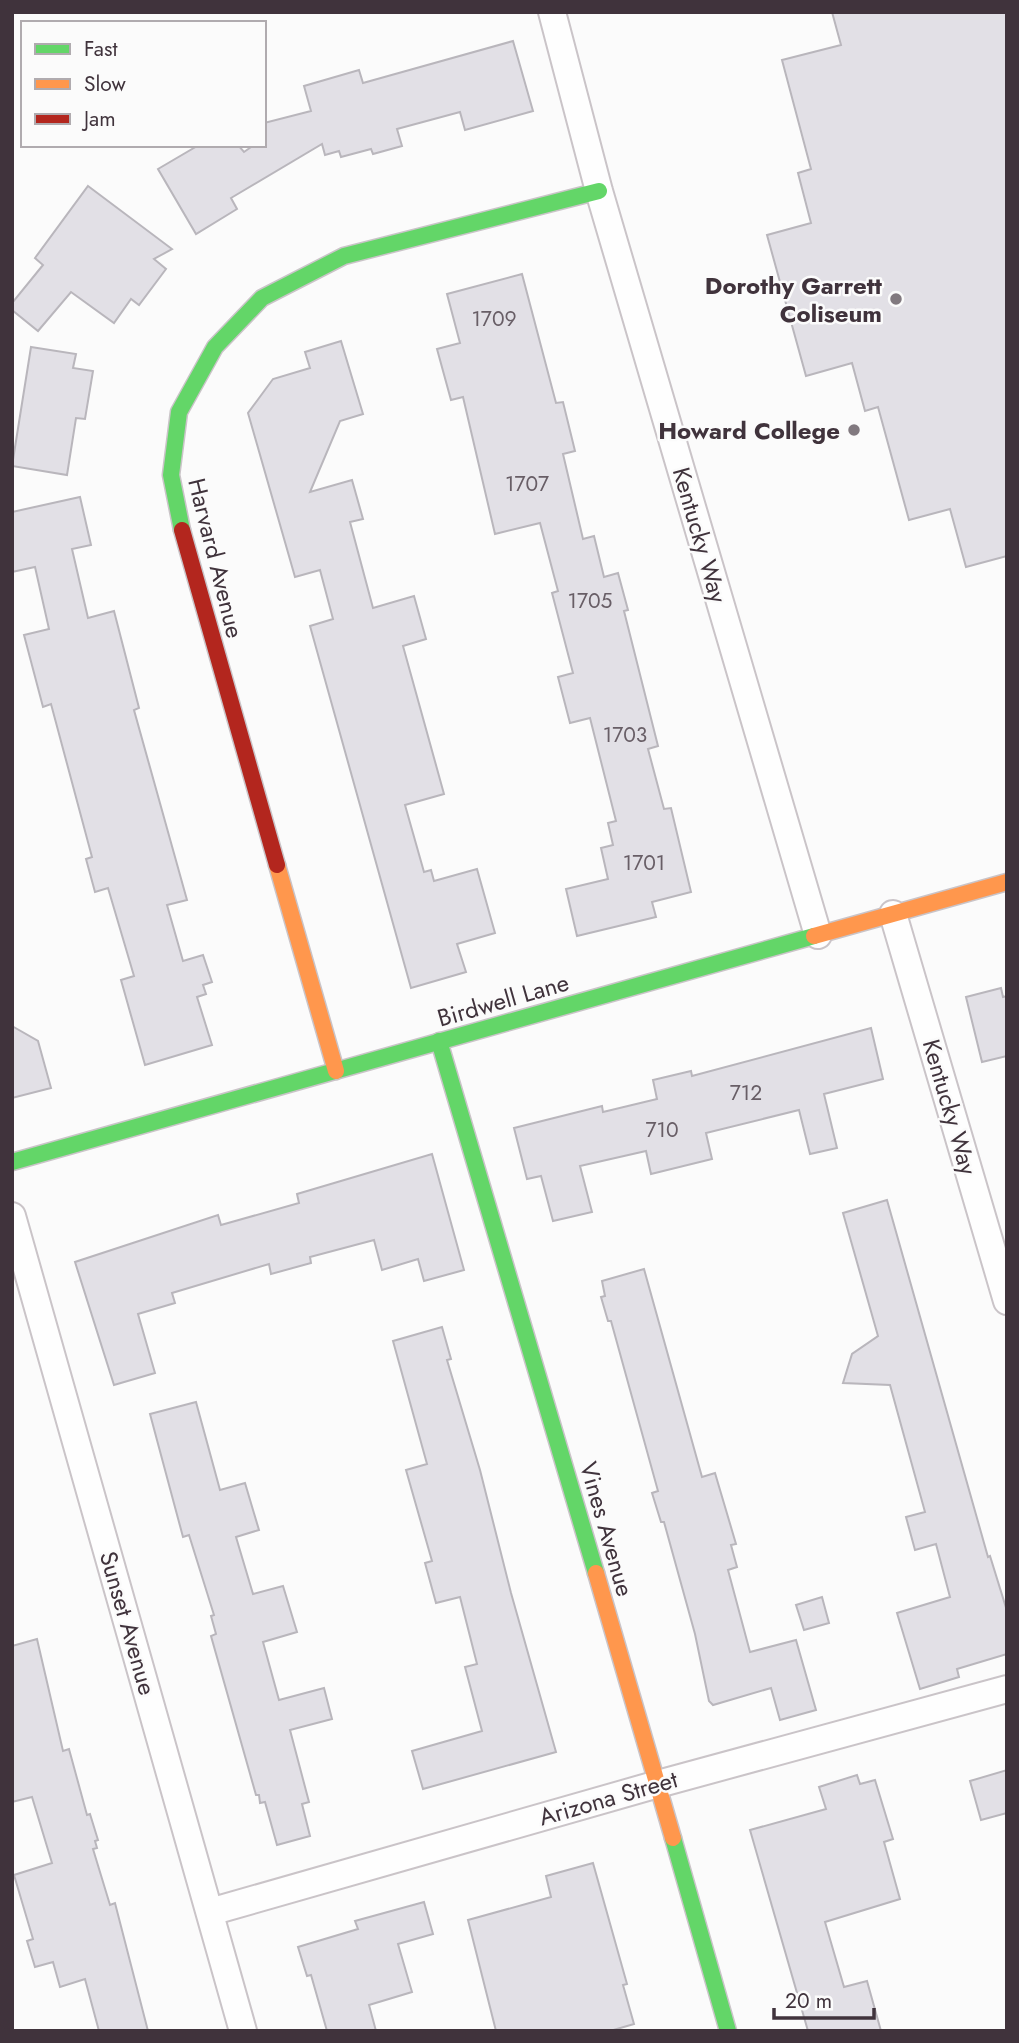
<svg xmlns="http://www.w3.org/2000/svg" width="1019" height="2043" viewBox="0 0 1019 2043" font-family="Jost,sans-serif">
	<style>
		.building { fill: #e2e0e6; stroke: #b9b6bc; stroke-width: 2 }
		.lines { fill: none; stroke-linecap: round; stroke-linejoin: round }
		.street-casing { stroke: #cac4c8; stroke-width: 30 }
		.fast-casing { stroke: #cac4c8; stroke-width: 19 }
		.slow-casing { stroke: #cac4c8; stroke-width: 19 }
		.jam-casing { stroke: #cac4c8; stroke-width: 19 }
		.street { stroke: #fefefe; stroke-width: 26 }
		.fast { stroke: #63d668; stroke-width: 16 }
		.slow { stroke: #ff974d; stroke-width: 16 }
		.jam { stroke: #b3261e; stroke-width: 16 }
		.poi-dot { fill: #81797f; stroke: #fbfbfb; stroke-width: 2.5 }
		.labels { text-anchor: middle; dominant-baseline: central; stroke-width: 5; stroke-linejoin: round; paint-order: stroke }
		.number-label { font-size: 21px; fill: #685e66 }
		.poi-label { font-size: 24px; font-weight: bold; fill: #40333c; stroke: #fbfbfb; text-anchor: end }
		.street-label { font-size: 24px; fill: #40333c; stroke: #fbfbfb }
	</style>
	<rect width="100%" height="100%" fill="#fbfbfb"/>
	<g class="building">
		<path d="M832 12H1007V556L966 567 950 509 909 520 878 407 865 411 852 363 806 376 767 235 811 223 798 173 811 169 782 60 841 45Z"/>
		<path d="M513 41 533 111 465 130 460 112 397 129 402 146 373 154 371 149 341 157 339 151 325 155 322 144 231 198 237 209 196 234 158 169 199 145H238L244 152 254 145H264V123L311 111 304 86 359 70 363 83Z"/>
		<path d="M88 186 172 249 154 259 166 269 139 305 131 299 114 323 71 292 38 331 12 310V303L43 265 35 258Z"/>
		<path d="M522 274 556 403 563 402 575 451 563 454 583 539 594 536 604 577 618 573 628 610 624 611 658 746 648 749 664 809 671 808 691 892 652 902 656 917 577 936 566 889 608 879 601 848 613 845 608 823 616 821 590 718 570 723 558 677 573 673 552 593 558 591 540 523 495 534 463 397 451 400 437 349 460 343 447 294Z"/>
		<path d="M341 341 363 414 340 421 310 492 352 480 363 519 350 522 373 608 414 596 426 639 403 646 444 794 405 805 424 872 431 870 434 881 477 869 495 933 457 944 466 972 411 988 310 626 333 619 320 570 295 577 248 413 273 379 310 368 305 352Z"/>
		<path d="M31 347 76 354 73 368 93 371 85 419 76 418 67 475 12 466Z"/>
		<path d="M80 497 91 545 72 549 88 618 114 611 139 708 134 710 187 900 167 905 183 961 203 955 212 982 203 985 206 994 197 997 212 1045 145 1065 121 980 134 976 108 888 95 892 86 859 92 857 51 704 43 707 24 635 49 629 35 567 12 572V512Z"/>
		<path d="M1001 988 1003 997 1007 996V1056L982 1062 966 997Z"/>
		<path d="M12 1026 38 1041 51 1088 12 1098Z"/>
		<path d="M871 1028 883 1079 824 1094 837 1148 810 1154 799 1110 706 1133 712 1159 651 1174 646 1151 580 1166 592 1212 553 1221 541 1176 527 1179 514 1128 602 1106 603 1112 657 1099 653 1080 691 1071 692 1076Z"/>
		<path d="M432 1154 464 1270 424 1281 418 1259 382 1270 374 1240 310 1257 311 1263 271 1274 269 1264 172 1293 175 1303 138 1314 155 1373 114 1385 75 1262 218 1215 221 1225 299 1203 297 1194Z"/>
		<path d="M887 1200 988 1557 990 1556 1007 1611V1654L957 1669 959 1677 920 1689 897 1613 950 1597 936 1544 915 1550 906 1517 925 1512 890 1385 843 1383 852 1354 878 1336 843 1213Z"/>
		<path d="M644 1269 702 1477 715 1473 736 1544 731 1545 737 1567 728 1570 750 1652 796 1640 816 1710 780 1720 771 1688 713 1705 709 1701 695 1634 664 1522H661L652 1493 658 1491 611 1321H608L601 1297 605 1296 602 1281Z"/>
		<path d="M442 1327 451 1359 447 1360 480 1470 511 1593 556 1752 423 1789 412 1751 482 1731 465 1667 477 1664 460 1597 436 1603 425 1563 432 1561 406 1470 427 1464 393 1341Z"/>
		<path d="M196 1402 220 1490 245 1483 259 1530 236 1537 253 1594 283 1586 297 1632 263 1642 279 1700 324 1688 332 1719 290 1730 309 1802 302 1804 310 1836 277 1845 265 1802 260 1803 259 1795H256L211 1636 216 1634 211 1616 214 1615 189 1535 183 1537 150 1414Z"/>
		<path d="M822 1597 829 1623 804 1630 796 1605Z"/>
		<path d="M37 1639 63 1751 69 1749 87 1815 90 1814 98 1840 95 1841 97 1848 93 1849 110 1905 115 1903 148 2031H99L85 1979 60 1987 53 1962 35 1967 27 1941 33 1939 14 1875 52 1863 32 1797 12 1802V1646Z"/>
		<path d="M1007 1770V1813L981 1820 970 1781Z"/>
		<path d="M857 1775 860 1784 875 1780 893 1839 884 1842 900 1899 825 1922 844 1987 867 1981 881 2031H808L750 1830 826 1809 819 1787Z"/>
		<path d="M593 1863 627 1984 623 1985 634 2024 610 2031H496L468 1920 551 1897 546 1876Z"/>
		<path d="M424 1902 433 1934 398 1944 412 1992 369 2005 376 2031H327L311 1975 307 1976 298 1947 358 1929 355 1921Z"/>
	</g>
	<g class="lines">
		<defs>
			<g id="street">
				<path d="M552 12 599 191 818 935"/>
				<path d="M893 914 1007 1301"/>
				<path d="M12 1216 243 2031"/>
				<path d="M210 1912 658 1784 1007 1689"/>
			</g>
			<g id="fast">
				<path d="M182 530 171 475 179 412 215 347 262 298 344 256 599 191"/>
				<path d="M439 1041 596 1573"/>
				<path d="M12 1162 814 936"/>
				<path d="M673 1838 728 2031"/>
			</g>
			<g id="slow">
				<path d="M277 865 336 1071"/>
				<path d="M814 936 1007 882"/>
				<path d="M596 1573 673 1838"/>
			</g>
			<path id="jam" d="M182 530 277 865"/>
		</defs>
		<use href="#street" class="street-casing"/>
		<use href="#fast" class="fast-casing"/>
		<use href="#slow" class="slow-casing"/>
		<use href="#jam" class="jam-casing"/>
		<use href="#street" class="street"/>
		<use href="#fast" class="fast"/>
		<use href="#slow" class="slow"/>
		<use href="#jam" class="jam"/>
	</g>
	<g class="poi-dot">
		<circle cx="896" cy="299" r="7"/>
		<circle cx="854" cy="430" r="7"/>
	</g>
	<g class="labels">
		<g class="number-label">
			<text x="494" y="319">1709</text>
			<text x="527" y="484">1707</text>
			<text x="590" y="601">1705</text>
			<text x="625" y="735">1703</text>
			<text x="644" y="863">1701</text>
			<text x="746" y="1093">712</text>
			<text x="662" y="1130">710</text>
		</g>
		<g class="poi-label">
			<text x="882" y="285">Dorothy Garrett<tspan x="882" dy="28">Coliseum</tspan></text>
			<text x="840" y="430">Howard College</text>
		</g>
		<g class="street-label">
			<text transform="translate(700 535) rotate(74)">Kentucky Way</text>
			<text transform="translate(216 558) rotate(76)">Harvard Avenue</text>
			<text transform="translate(503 1000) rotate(-16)">Birdwell Lane</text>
			<text transform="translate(950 1107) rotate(74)">Kentucky Way</text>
			<text transform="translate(607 1529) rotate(74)">Vines Avenue</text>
			<text transform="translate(128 1623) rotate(74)">Sunset Avenue</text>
			<text transform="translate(608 1798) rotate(-16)">Arizona Street</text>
		</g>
	</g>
	<rect width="1019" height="2043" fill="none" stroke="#40333c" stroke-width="28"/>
	<rect x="21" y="21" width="245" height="126" fill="#fbfbfb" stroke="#b0abaf" stroke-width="2"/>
	<rect x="35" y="44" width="35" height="10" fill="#63d668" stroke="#b0abaf" stroke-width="2"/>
	<text x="84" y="56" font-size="21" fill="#40333c">Fast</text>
	<rect x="35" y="79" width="35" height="10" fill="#ff974d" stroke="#b0abaf" stroke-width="2"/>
	<text x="84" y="91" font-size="21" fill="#40333c">Slow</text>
	<rect x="35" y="114" width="35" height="10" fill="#b3261e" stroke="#b0abaf" stroke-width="2"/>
	<text x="84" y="126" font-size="21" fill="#40333c">Jam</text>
	<path d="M774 2008v10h100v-10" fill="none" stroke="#40333c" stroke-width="3.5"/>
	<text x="785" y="2008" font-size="21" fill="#40333c" stroke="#fbfbfb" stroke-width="5" paint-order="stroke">20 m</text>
</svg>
